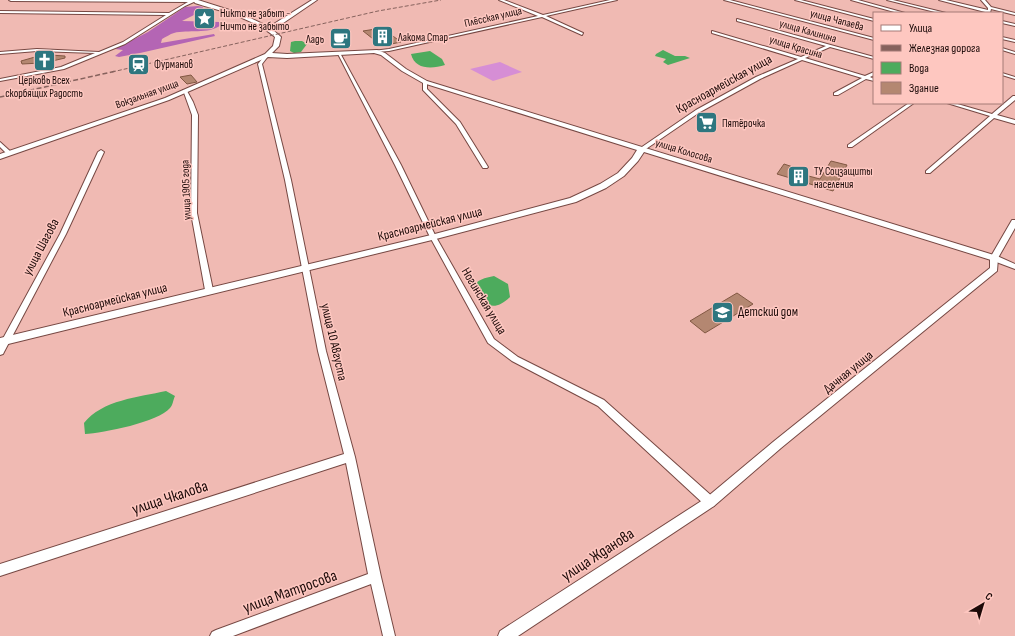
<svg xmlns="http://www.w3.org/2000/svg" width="1015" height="636" viewBox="0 0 1015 636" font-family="'Sofia Sans Condensed',sans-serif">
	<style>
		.green { fill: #d68ed5 }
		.forest { fill: #b465b4 }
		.water { fill: #4dab5d }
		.building { fill: #b48771; stroke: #825843 }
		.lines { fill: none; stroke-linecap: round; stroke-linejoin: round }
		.minor-casing { stroke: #764843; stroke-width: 2 }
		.tertiary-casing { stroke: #764843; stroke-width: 2 }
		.secondary-casing { stroke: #764843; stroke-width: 2 }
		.minor { fill: #fff; fill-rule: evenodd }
		.tertiary { fill: #fff; fill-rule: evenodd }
		.secondary { fill: #fff; fill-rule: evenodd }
		.rail-far1 { stroke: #86625d; stroke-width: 1; stroke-dasharray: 4 2; stroke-linecap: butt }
		.rail { stroke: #86625d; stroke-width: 1.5; stroke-dasharray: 5 2.5; stroke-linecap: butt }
		.labels { text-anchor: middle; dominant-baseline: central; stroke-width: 3; stroke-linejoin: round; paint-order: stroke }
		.far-poi-label { font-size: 11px; fill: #1c0a08; stroke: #fec7c0; text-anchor: start }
		.far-street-label { font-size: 11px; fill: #1c0a08; stroke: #fec7c0 }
		.street-label { font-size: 13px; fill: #1c0a08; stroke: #fec7c0 }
		.poi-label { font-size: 13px; fill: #1c0a08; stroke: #fec7c0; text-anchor: start }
		.near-street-label { font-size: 16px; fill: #1c0a08; stroke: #fec7c0 }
	</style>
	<rect width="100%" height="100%" fill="#f0bab3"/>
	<path class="green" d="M500 62 522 72 493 81 470 69Z"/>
	<path class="forest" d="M198 6 203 7 202 11 182 21 219 22 221 25C208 35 188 29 174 33 170 34 166 37 162 39L161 43 214 34 215 36 140 53 119 57 115 56 123 50 115 49 148 32 185 7Z"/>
	<g class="water">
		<path d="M295 41H302L307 44 301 52 294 53 290 51 291 42Z"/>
		<path d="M663 50 675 56H685L690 58 668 65 663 62 666 59 655 56 656 54Z"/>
		<path d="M430 51 442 59 445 65C432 69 415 70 411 54Z"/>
		<path d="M494 276 508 284 510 297C492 314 484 304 473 288 477 279 485 278 494 276Z"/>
		<path d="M166 391 175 396C173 400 173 405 170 408 159 422 103 433 85 434L84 423C102 400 139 397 166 391Z"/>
	</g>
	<g class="building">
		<path d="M382 28 401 42 382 46 363 31Z"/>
		<path d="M49 53 50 55 65 56V58L48 62V64L41 65V63L22 64 21 61Z"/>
		<path d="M191 75 197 82 187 84 180 77Z"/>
		<path d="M831 161 847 165 833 191 777 174 784 164 799 169 797 173 820 179Z"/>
		<path d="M737 293 753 304 705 333 690 321Z"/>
	</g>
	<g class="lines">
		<defs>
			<g id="minor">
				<path d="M9 0H194L196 1 185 6 125 44 103 53 64 69 0 81V79L61 67 95 53 37 51 0 54V52L37 49 99 52 123 42 166 15 0 13V11L169 13 188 2 11 1Z"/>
				<path d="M499 0H504L543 15 610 0H617L546 16 583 33 582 35 542 17 389 51 375 52 373 51 389 49 538 16Z"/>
				<path d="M724 0H730L874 38V40Z"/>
				<path d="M795 0H801L874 19V21Z"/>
				<path d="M887 0H893L946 13H939Z"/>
				<path d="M939 0H946L988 10V8L981 0H985L991 7 1015 13V15L991 9 990 13H989Z"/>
				<path d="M737 19 874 57V59L830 47 805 58 865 76 874 72V75L870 77 874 79V81L866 79 838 95H834V93L862 78 802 60 760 79 700 112 643 151H639V149L696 110 756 77 798 59 712 33V31L801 57 826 46 737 21Z"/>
				<path d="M1002 21 1015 24V26L1002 23Z"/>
				<path d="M1002 48 1015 52V54L1002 50Z"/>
				<path d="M337 52 340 53 401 165 436 237 494 339 518 357 604 400 714 498 715 502 714 506 710 507 706 506 598 406 512 361 488 343 430 237 395 165Z"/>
				<path d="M266 54 269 55 262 64 291 180 326 351 355 457 381 577 395 636H383L371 584 233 636H210L212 632 216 630 368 574 346 463 0 576V564L344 454 318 351 285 180 258 64Z"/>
				<path d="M1002 73 1015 77V79L1002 75Z"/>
				<path d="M423 81H427V89L460 122 488 167 487 168H483L456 124 423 90Z"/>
				<path d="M183 90 187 91 193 102 198 115 197 213 213 290 209 293 205 290 191 213 192 115Z"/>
				<path d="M1013 96H1015V100L997 115 1015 120V124L994 118 930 173H926V171L990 116 947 103H954L992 114Z"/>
				<path d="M909 103H914L852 147H848V145Z"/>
				<path d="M0 142 11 152V154H7L0 147Z"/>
				<path d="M101 150 104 152 66 234 4 352 3 354 0 355V344L60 234 98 152Z"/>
				<path d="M991 256H997L1015 264V269L991 260 990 258Z"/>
			</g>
			<g id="tertiary">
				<path d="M851 0H858L905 13H898Z"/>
				<path d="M1002 37 1015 40V42L1002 39Z"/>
				<path d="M1012 220H1015V228L998 258 997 271 781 448 714 506 518 636H498L500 631 706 498 773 442 990 268V258Z"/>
			</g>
			<path id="secondary" d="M193 0H198L242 14 269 27 312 0H317L273 30 281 37 279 46 272 53 287 54 377 50 385 53 406 69 427 81 997 256 999 258 994 261 991 260 644 152 638 161 624 176 606 188 576 202 436 239 0 346V338L431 235 570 198 600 184 618 173 632 158 637 150 423 83 402 71 381 55 374 53 287 58 268 57 169 100 0 159V154L165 98 265 54 273 46 275 37C253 18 223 12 195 3Z"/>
		</defs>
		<use href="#minor" class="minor-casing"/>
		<use href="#tertiary" class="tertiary-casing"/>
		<use href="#secondary" class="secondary-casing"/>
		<use href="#minor" class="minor"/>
		<use href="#tertiary" class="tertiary"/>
		<use href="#secondary" class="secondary"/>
		<path class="rail-far1" d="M112 72 378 11 441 0"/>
		<path class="rail" d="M0 97 116 71"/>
	</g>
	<defs>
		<symbol id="sight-square" viewBox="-11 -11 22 22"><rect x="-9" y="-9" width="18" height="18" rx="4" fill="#2e767f" stroke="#fec7c0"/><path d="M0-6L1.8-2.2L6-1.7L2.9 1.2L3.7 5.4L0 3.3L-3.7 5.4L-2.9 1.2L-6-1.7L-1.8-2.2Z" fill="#fff"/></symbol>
		<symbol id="building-square" viewBox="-11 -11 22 22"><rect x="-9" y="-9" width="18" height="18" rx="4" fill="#2e767f" stroke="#fec7c0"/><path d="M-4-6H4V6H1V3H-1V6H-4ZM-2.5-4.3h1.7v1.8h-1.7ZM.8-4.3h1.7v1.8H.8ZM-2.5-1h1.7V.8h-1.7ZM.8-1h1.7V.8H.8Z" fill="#fff"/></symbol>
		<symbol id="cafe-square" viewBox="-11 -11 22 22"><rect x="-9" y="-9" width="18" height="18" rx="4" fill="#2e767f" stroke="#fec7c0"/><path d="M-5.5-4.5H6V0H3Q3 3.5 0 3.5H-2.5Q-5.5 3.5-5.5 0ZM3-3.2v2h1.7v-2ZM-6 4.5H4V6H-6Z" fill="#fff"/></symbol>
		<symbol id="church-square" viewBox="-11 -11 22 22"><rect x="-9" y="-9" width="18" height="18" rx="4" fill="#2e767f" stroke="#fec7c0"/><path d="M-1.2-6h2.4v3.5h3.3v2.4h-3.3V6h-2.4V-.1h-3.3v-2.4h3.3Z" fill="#fff"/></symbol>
		<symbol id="station-square" viewBox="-11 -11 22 22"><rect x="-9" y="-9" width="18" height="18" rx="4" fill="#2e767f" stroke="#fec7c0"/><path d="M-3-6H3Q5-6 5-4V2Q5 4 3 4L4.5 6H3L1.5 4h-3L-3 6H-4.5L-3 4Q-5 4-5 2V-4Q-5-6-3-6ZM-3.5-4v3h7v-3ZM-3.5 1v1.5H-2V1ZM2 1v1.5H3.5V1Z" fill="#fff"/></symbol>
		<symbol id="supermarket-square" viewBox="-11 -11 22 22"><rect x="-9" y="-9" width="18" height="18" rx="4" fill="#2e767f" stroke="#fec7c0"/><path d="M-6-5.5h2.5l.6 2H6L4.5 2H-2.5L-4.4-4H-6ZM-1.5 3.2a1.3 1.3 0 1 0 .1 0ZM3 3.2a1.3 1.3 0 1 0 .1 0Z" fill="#fff"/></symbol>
		<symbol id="school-square" viewBox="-11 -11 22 22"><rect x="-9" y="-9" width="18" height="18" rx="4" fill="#2e767f" stroke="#fec7c0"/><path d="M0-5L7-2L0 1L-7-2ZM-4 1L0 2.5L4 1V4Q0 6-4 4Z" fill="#fff"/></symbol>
	</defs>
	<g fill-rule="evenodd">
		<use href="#sight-square" x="192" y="6" width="25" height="25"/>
		<use href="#building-square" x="370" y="24" width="25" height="25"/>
		<use href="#cafe-square" x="328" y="26" width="25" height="25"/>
		<use href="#church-square" x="32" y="48" width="25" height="25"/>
		<use href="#station-square" x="126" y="52" width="25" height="25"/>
		<use href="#supermarket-square" x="694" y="110" width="25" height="25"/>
		<use href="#building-square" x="786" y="164" width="25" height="25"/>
		<use href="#school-square" x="710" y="300" width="25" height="25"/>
	</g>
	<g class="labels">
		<g class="far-poi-label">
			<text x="220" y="13">Никто не забыт -<tspan x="220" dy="13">Ничто не забыто</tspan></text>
			<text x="398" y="37">Лакома Стар</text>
			<text x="324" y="39" text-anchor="end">Ладь</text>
			<text x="154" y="64">Фурманов</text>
			<text x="44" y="80" text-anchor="middle">Церковь Всех<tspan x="44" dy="13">скорбящих Радость</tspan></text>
			<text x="722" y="123">Пятёрочка</text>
			<text x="814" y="171">ТУ Соцзащиты<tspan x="814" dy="13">населения</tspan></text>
		</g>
		<g class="far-street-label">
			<text transform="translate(493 17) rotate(-13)">Плёсская улица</text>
			<text transform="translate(837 20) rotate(15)">улица Чапаева</text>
			<text transform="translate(808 31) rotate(16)">улица Калинина</text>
			<text transform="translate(796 47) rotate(17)">улица Красина</text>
			<text transform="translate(147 94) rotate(-20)">Вокзальная улица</text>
			<text transform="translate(684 151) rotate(17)">улица Колосова</text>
			<text transform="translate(186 190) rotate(-92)">улица 1905 года</text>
		</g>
		<g class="street-label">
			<text transform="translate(724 84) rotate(-29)">Красноармейская улица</text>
			<text transform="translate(430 224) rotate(-14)">Красноармейская улица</text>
			<text transform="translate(41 247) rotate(-62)">улица Шагова</text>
			<text transform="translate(115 300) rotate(-14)">Красноармейская улица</text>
			<text transform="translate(484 301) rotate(59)">Ногинская улица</text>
			<text transform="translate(334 342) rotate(77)">улица 10 Августа</text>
			<text transform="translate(848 372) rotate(-39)">Дачная улица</text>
		</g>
		<g class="poi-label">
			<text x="738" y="312">Детский дом</text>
		</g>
		<g class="near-street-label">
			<text transform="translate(170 498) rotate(-18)">улица Чкалова</text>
			<text transform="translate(598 555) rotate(-33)">улица Жданова</text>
			<text transform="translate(290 592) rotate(-20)">улица Матросова</text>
		</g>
	</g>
	<rect x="873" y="12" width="130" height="92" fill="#fec7c0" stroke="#a47b76"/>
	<rect x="881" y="25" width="20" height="6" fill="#ffffff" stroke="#a47b76"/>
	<text x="909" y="32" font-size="12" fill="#1c0a08">Улица</text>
	<rect x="881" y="45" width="20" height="6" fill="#86625d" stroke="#a47b76"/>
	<text x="909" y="52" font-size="12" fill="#1c0a08">Железная дорога</text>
	<rect x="881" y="62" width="20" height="12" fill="#4dab5d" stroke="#a47b76"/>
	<text x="909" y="72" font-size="12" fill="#1c0a08">Вода</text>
	<rect x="881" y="82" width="20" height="12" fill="#b48771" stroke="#a47b76"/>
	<text x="909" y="92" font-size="12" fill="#1c0a08">Здание</text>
	<g transform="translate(983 604) rotate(38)" stroke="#fec7c0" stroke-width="3" paint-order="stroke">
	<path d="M0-3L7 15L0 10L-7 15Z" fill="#1c0a08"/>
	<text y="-6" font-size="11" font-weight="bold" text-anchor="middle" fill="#1c0a08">С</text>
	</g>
</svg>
